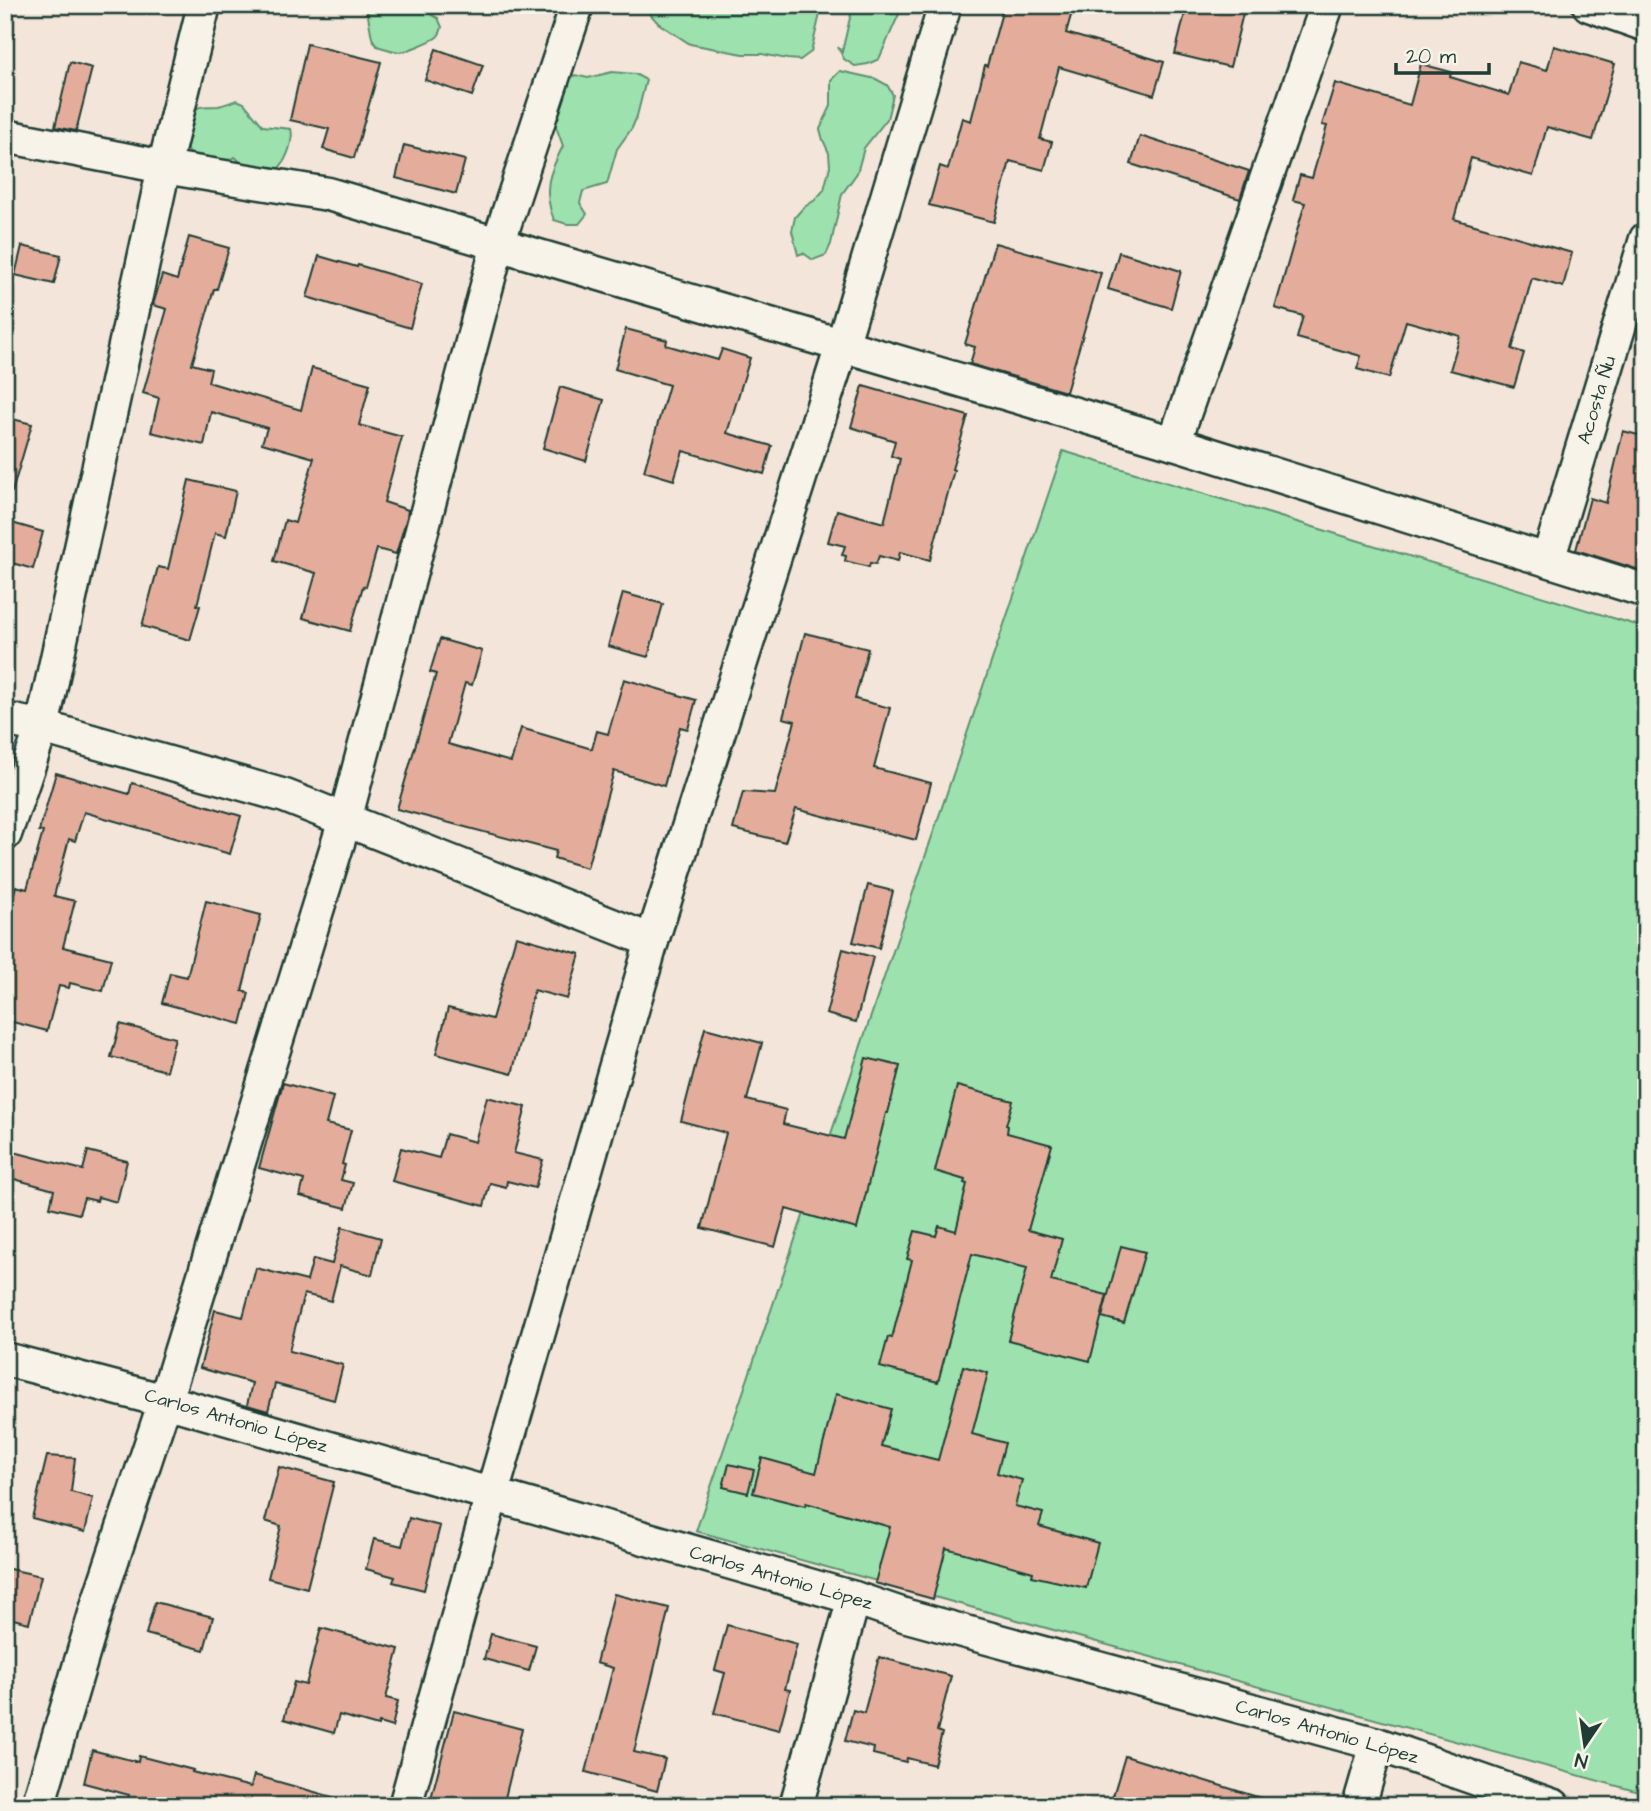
<svg xmlns="http://www.w3.org/2000/svg" width="1651" height="1811" viewBox="0 0 1651 1811" font-family="'Architects Daughter',sans-serif">
	<style>
		.green { fill: #9de2ae; stroke: #5e9071; stroke-width: 2 }
		.building { fill: #e4ad9b; stroke: #1f3d34; stroke-width: 2 }
		.lines { fill: none; stroke-linecap: round; stroke-linejoin: round }
		.street-casing { stroke: #1f3d34; stroke-width: 37 }
		.street { stroke: #f7f3e8; stroke-width: 32 }
		.labels { text-anchor: middle; dominant-baseline: central; stroke-width: 7; stroke-linejoin: round; paint-order: stroke }
		.street-label { font-size: 19px; fill: #1f3d34; stroke: #f7f3e8 }
	</style>
	<rect width="100%" height="100%" fill="#f3e5d9"/>
	<filter id="ink" filterUnits="userSpaceOnUse"><feTurbulence type="fractalNoise" baseFrequency=".0143" numOctaves="2"/><feDisplacementMap in="SourceGraphic" scale="14" xChannelSelector="R" yChannelSelector="G"/><feConvolveMatrix kernelMatrix="1 2 1 2 8 2 1 2 1" color-interpolation-filters="sRGB"/></filter>
	<g filter="url(#ink)">
		<g class="green">
			<path d="M366 5H433L432 15 438 18 442 27C441 31 439 35 437 37 432 41 405 52 400 52 392 51 384 48 377 46L372 38Z"/>
			<path d="M645 5H819L820 14 811 52 800 60 787 59 762 54H743L690 44 658 23 650 14Z"/>
			<path d="M853 5H903L879 59 868 64 855 66 844 59 838 47 842 52Z"/>
			<path d="M840 71 876 79 887 85 893 95 887 119 864 148 857 173 842 194 831 244 826 255 813 260 803 253 798 255 792 231 795 217 803 208 815 200 824 190 830 166 829 153 823 140 820 129 831 106V80Z"/>
			<path d="M612 72 635 74 646 80 637 116 632 128 617 149 607 184 583 191 580 203 587 214 579 224H567L554 220C542 190 549 173 563 146L554 121 565 83 575 75 588 78Z"/>
			<path d="M237 100 244 103 263 126 291 129C294 140 287 159 279 168 274 173 264 176 258 178L235 157 220 164 191 156 182 139 188 113C203 104 202 107 218 106 224 105 231 102 237 100Z"/>
			<path d="M1063 451 1646 628V1794L696 1531Z"/>
		</g>
		<g class="building">
			<path d="M1004 5H1074L1066 33 1164 62 1154 95 1059 67 1040 139 1052 142 1044 170 1010 161 994 222 929 205 940 166 948 169 962 118 971 121 985 65 987 66Z"/>
			<path d="M1187 5H1245L1230 67 1175 54Z"/>
			<path d="M307 44 381 62 354 158 323 149 329 129 290 120Z"/>
			<path d="M1554 46 1615 64 1593 140 1547 127 1533 176 1471 158 1454 219 1572 253 1563 287 1532 278 1512 349 1524 353 1514 387 1450 370 1460 336 1406 321 1389 378 1357 369 1361 356 1297 338 1303 316 1275 308 1305 203 1293 200 1300 175 1312 178 1327 126 1322 125 1335 83 1410 105 1421 64 1451 72 1450 77 1509 95 1518 62 1547 70Z"/>
			<path d="M436 49 483 65 472 96 425 80Z"/>
			<path d="M70 62 92 68 76 131 55 127Z"/>
			<path d="M1140 136 1249 171 1240 199 1131 164Z"/>
			<path d="M404 145 465 160 456 194 396 178Z"/>
			<path d="M189 237 229 248 217 289H214L192 364 211 369 208 382 301 410 312 368 370 384 359 425 402 437 384 502 408 510 407 517 396 554 377 549 366 587 363 586 350 631 303 618 316 573 274 561 285 520 295 523 314 458 262 443 267 428 211 412 204 445 151 432 159 398 143 393 167 309 153 305 162 275 177 280Z"/>
			<path d="M995 243 1101 273 1066 392 970 364 975 347 965 344Z"/>
			<path d="M22 246 61 255 54 284 15 275Z"/>
			<path d="M1119 252 1181 271 1171 308 1108 289Z"/>
			<path d="M319 256 357 267 358 265 422 284 410 328 307 297Z"/>
			<path d="M626 329 667 340 666 345 718 360 722 349 750 358 727 433 772 446 764 474 683 451 674 480 644 471 669 385 615 369Z"/>
			<path d="M863 386 968 416 952 469 954 470 930 560 900 552 898 561 879 556 876 564 870 563 869 567 845 561 846 556 842 555 845 546 828 542 837 510 884 523 900 459 891 456 895 441 851 427Z"/>
			<path d="M560 387 604 400 586 461 543 448Z"/>
			<path d="M5 417 32 424 12 492 5 491Z"/>
			<path d="M1623 431 1646 437V572L1576 550 1590 498 1606 503Z"/>
			<path d="M189 480 236 491 226 536 215 533 197 605 200 606 190 640 142 626 158 567 168 569Z"/>
			<path d="M5 521 43 532 33 569 5 561Z"/>
			<path d="M623 593 663 604 648 657 608 646Z"/>
			<path d="M805 633 868 649 855 699 890 708 874 768 931 783 916 840 796 809 785 842 733 829 743 792 775 794 795 721 783 718Z"/>
			<path d="M440 639 482 651 472 685 465 683 448 744 511 762 521 728 592 749 597 731 608 734 624 679 696 700 688 729 680 727 664 786 614 771 587 868 554 858 556 851 397 809 436 674 430 672Z"/>
			<path d="M56 773 129 794 132 783 241 816 230 854 84 812 75 841 69 839 54 896 75 901 63 947 111 959 103 991 70 983 69 988 59 986 47 1031 5 1020V927L16 886 27 889 43 832 39 831Z"/>
			<path d="M868 885 893 891 879 948 853 942Z"/>
			<path d="M206 901 261 915 242 991 249 993 241 1024 162 1003 170 973 187 977Z"/>
			<path d="M516 936 580 954 567 999 534 990 512 1074 436 1054 448 1008 492 1019Z"/>
			<path d="M843 949 873 957 856 1022 826 1014Z"/>
			<path d="M120 1024 175 1038 166 1071 111 1057Z"/>
			<path d="M705 1028 762 1043 747 1100 786 1110 783 1124 844 1139 866 1058 900 1066 888 1113H886L857 1229 786 1209 775 1247 702 1228 726 1133 681 1121Z"/>
			<path d="M283 1083 333 1097 326 1124 351 1130 342 1164 345 1165 341 1180 353 1183 346 1208 300 1196 304 1180 259 1168Z"/>
			<path d="M957 1086 1013 1101 1006 1125 1008 1126 1007 1133 1052 1145 1028 1230 1062 1239 1051 1281 1107 1295 1090 1361 1008 1340 1027 1268 972 1254 938 1382 880 1367 888 1337 892 1338 912 1260 907 1259 915 1231 936 1236 939 1226 956 1231 967 1184 964 1183 965 1180 935 1171Z"/>
			<path d="M487 1097 526 1107 514 1153 543 1160 535 1188 507 1181 506 1187 490 1183 484 1206 392 1181 401 1148 439 1158 446 1134 475 1142Z"/>
			<path d="M88 1151 127 1161 117 1202 98 1197 97 1201 84 1198 79 1214 50 1207 54 1190 7 1177 14 1152 83 1170Z"/>
			<path d="M342 1227 381 1238 372 1275 340 1266 331 1301 304 1294 289 1351 343 1365 334 1400 275 1384 268 1411 247 1405 252 1383 200 1368 215 1310 243 1317 256 1268 307 1281 313 1259 332 1264Z"/>
			<path d="M1121 1246 1145 1252 1124 1323 1102 1317Z"/>
			<path d="M963 1366 988 1373 972 1434 1005 1443 997 1473 1022 1480 1015 1506 1043 1513 1039 1526 1098 1543 1086 1588 1032 1576 1033 1572 946 1548 933 1599 875 1583 890 1527 806 1503 805 1506 753 1493 762 1458 816 1473 836 1394 891 1409 881 1446 938 1460Z"/>
			<path d="M47 1456 75 1458 71 1492 93 1498 85 1532 32 1518Z"/>
			<path d="M729 1464 754 1470 748 1493 723 1487Z"/>
			<path d="M279 1467 334 1482 307 1588 268 1578 281 1526 265 1521Z"/>
			<path d="M409 1518 440 1526 424 1590 393 1582 395 1577 366 1569 374 1539 402 1546Z"/>
			<path d="M5 1568 41 1576 29 1623 5 1617Z"/>
			<path d="M614 1594 669 1608 634 1752 665 1759 657 1791 586 1772 613 1668 596 1663Z"/>
			<path d="M155 1602 213 1617 204 1650 146 1634Z"/>
			<path d="M727 1625 797 1644 785 1689 790 1690 779 1730 714 1713 725 1673 715 1670Z"/>
			<path d="M321 1628 399 1649 386 1698 398 1701 392 1727 379 1723 378 1726 339 1715 334 1733 284 1719 294 1682 306 1685Z"/>
			<path d="M491 1634 536 1646 529 1671 484 1659Z"/>
			<path d="M879 1657 951 1676 937 1731 942 1733 934 1765 907 1758 906 1762 873 1754 874 1748 845 1741 853 1710 864 1713Z"/>
			<path d="M454 1711 522 1729 503 1806H429Z"/>
			<path d="M92 1750 138 1762 139 1756 193 1770 192 1772 251 1787 254 1775 336 1798 335 1806H126L129 1795 84 1783Z"/>
			<path d="M1125 1756 1267 1800 1266 1806H1110Z"/>
		</g>
		<g class="lines">
			<defs>
				<g id="street">
					<path d="M1589 5 1646 25"/>
					<path d="M5 136 164 167 328 194 1174 443 1646 591"/>
					<path d="M1174 443 1327 5"/>
					<path d="M1548 560 1646 239"/>
					<path d="M5 719 42 727 285 796 652 941"/>
					<path d="M5 834 42 727 164 167 204 5"/>
					<path d="M5 1359 165 1401 854 1598 907 1616 1377 1744 1554 1806"/>
					<path d="M38 1806 99 1600 165 1401 345 820 498 244 577 5"/>
					<path d="M405 1806 492 1494 652 941 842 346 945 5"/>
					<path d="M796 1806 854 1598"/>
					<path d="M1359 1806 1377 1744"/>
				</g>
			</defs>
			<use href="#street" class="street-casing"/>
			<use href="#street" class="street"/>
		</g>
	</g>
	<g class="labels">
		<g class="street-label">
			<text transform="translate(1597 400) rotate(-73)">Acosta Ñu</text>
			<text transform="translate(236 1421) rotate(16)">Carlos Antonio López</text>
			<text transform="translate(781 1578) rotate(16)">Carlos Antonio López</text>
			<text transform="translate(1327 1732) rotate(16)">Carlos Antonio López</text>
		</g>
	</g>
	<rect width="1651" height="1811" fill="none" stroke="#f7f3e8" stroke-width="28"/>
	<rect x="14" y="14" width="1623" height="1783" fill="none" stroke="#1f3d34" stroke-width="2.5" filter="url(#ink)"/>
	<g transform="translate(1585 1745) rotate(193)" stroke="#f7f3e8" stroke-width="5" paint-order="stroke">
	<path d="M0-5L12 26L0 18L-12 26Z" fill="#1f3d34"/>
	<text y="-10" font-size="19" font-weight="bold" text-anchor="middle" fill="#1f3d34">N</text>
	</g>
	<path d="M1396 63v10h93v-10" fill="none" stroke="#1f3d34" stroke-width="3.5"/>
	<text x="1406" y="63" font-size="21" fill="#1f3d34" stroke="#f7f3e8" stroke-width="5" paint-order="stroke">20 m</text>
</svg>
